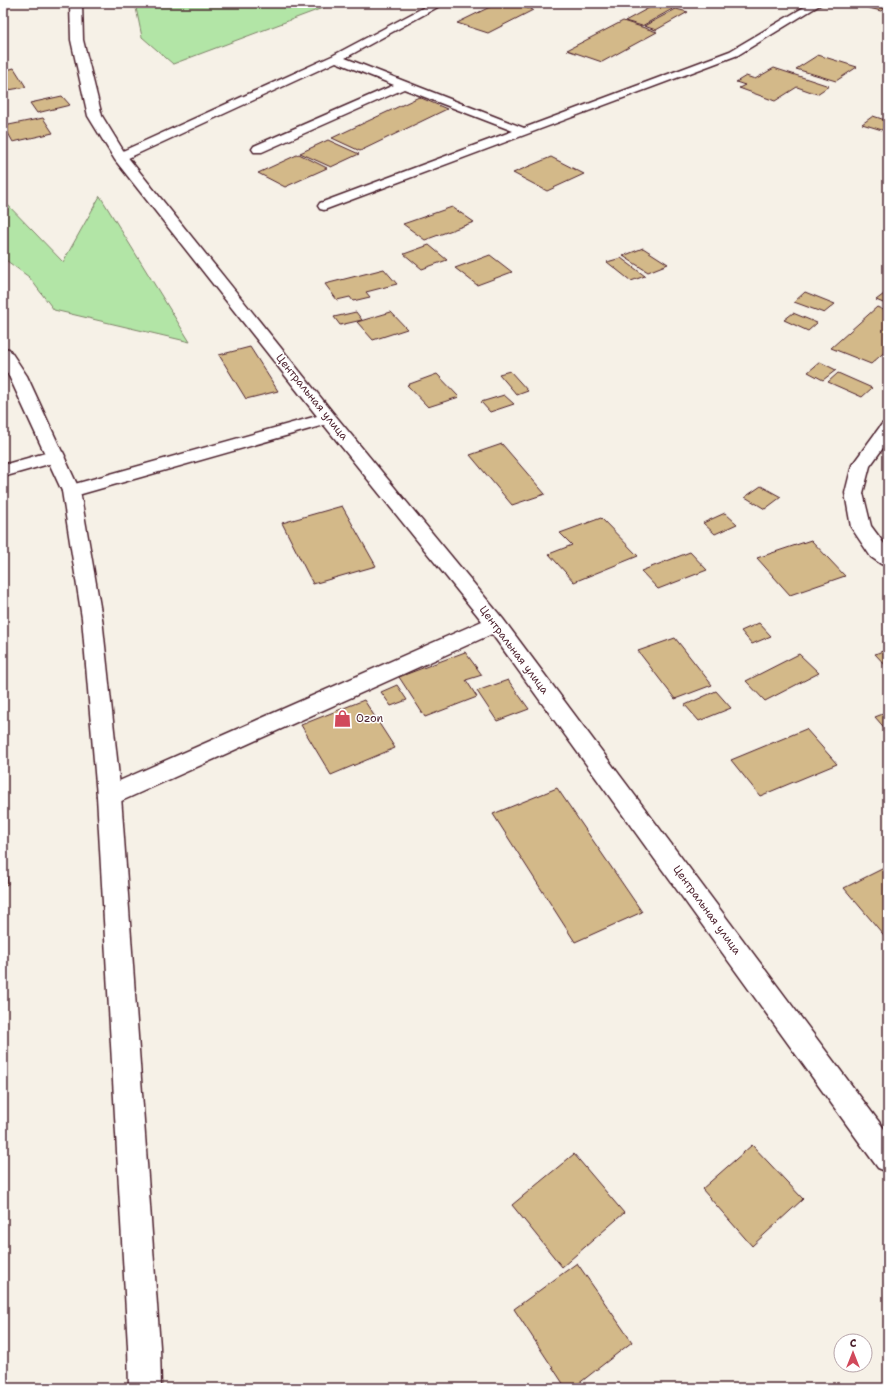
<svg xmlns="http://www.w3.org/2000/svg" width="891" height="1391" viewBox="0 0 891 1391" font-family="'Shantell Sans',sans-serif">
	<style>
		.green { fill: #b2e5a6; stroke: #7e8268 }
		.building { fill: #d3b989; stroke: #4a1f2b }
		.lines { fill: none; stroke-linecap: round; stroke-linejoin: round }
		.service-casing { stroke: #4a1f2b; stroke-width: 3 }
		.minor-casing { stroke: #4a1f2b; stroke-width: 3 }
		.secondary-casing { stroke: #4a1f2b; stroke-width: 3 }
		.service { fill: #fff; fill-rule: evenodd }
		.minor { fill: #fff; fill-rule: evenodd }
		.secondary { fill: #fff; fill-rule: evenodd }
		.labels { text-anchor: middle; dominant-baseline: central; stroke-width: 3; stroke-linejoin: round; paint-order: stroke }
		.street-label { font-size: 11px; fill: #4a1f2b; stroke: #fff }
		.poi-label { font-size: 11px; fill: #4a1f2b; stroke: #fff; text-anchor: start }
	</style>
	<rect width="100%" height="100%" fill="#f6f1e7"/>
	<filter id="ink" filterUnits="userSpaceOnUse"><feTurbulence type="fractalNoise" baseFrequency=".025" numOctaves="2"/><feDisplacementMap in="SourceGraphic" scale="8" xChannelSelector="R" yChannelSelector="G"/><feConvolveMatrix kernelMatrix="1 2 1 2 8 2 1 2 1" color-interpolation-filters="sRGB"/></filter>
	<g filter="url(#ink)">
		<g class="green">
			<path d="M135 3H336L173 64 142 37Z"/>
			<path d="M100 196 190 342 54 310 29 277 3 258V200L63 262Z"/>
		</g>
		<g class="building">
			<path d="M498 3H512L533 10 488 33 457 23Z"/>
			<path d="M658 3H683L642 26 625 21Z"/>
			<path d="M865 3H888V9L885 8 881 11 861 6Z"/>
			<path d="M676 9 688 12 656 30 644 26Z"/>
			<path d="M623 21 657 32 602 62 567 50Z"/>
			<path d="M818 55 857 67 836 81 796 69Z"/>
			<path d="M14 68 26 87 3 91V71Z"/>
			<path d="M774 68 829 86 817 94 797 87 775 101 739 88 745 85 736 82 746 76 755 79Z"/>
			<path d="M62 96 70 105 37 113 30 103Z"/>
			<path d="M419 97 447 109 360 151 332 138Z"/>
			<path d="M873 116 888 121V126L882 130 862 124Z"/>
			<path d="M43 118 53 133 13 142 4 126Z"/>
			<path d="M328 140 359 154 331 167 300 153Z"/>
			<path d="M299 154 327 168 285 187 258 173Z"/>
			<path d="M551 157 584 174 547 191 513 173Z"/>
			<path d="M452 207 474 222 425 240 403 224Z"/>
			<path d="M429 245 447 260 422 269 404 254Z"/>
			<path d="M643 248 668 264 648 272 623 256Z"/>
			<path d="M490 255 512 272 477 285 455 268Z"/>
			<path d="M621 258 645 276 631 281 607 262Z"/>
			<path d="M384 269 397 284 366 292 370 297 353 301 350 297 337 300 325 284Z"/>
			<path d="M888 291V305L876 300Z"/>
			<path d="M805 292 835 304 824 313 794 302Z"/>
			<path d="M877 307 888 312V349L871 364 831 348Z"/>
			<path d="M356 312 362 320 340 325 334 317Z"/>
			<path d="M391 312 407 329 373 340 357 322Z"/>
			<path d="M793 313 817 323 808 331 784 320Z"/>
			<path d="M250 347 278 391 246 399 219 355Z"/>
			<path d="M820 362 836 370 823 380 808 372Z"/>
			<path d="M510 371 528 391 517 395 499 374Z"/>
			<path d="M838 373 872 388 862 397 828 382Z"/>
			<path d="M437 374 459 397 428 407 407 385Z"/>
			<path d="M504 395 514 404 490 412 481 402Z"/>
			<path d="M502 444 545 494 512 505 470 455Z"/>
			<path d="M761 486 781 497 765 509 745 497Z"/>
			<path d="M342 506 376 566 313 584 282 523Z"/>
			<path d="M725 513 737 524 715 534 703 523Z"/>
			<path d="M601 518 638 556 574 582 549 554 572 545 560 533Z"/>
			<path d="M811 540 845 576 790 595 757 558Z"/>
			<path d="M690 552 707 570 658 589 641 571Z"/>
			<path d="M759 623 771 636 752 644 741 631Z"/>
			<path d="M675 638 712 685 675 699 638 651Z"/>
			<path d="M888 649V668L875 654Z"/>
			<path d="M465 652 482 675 466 680 477 697 425 717 399 677Z"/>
			<path d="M799 654 819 673 765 701 746 681Z"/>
			<path d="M508 680 529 709 497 721 477 691Z"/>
			<path d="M397 685 407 700 391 706 381 692Z"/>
			<path d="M716 691 731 708 699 721 685 705Z"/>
			<path d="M364 700 395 748 331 775 301 725Z"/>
			<path d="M888 712V732L875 717Z"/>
			<path d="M806 729 837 764 760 796 731 760Z"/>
			<path d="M557 788 642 912 575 942 493 814Z"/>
			<path d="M3 843 8 884 3 886Z"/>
			<path d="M888 866V940L844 888Z"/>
			<path d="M752 1145 803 1199 752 1246 702 1189Z"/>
			<path d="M574 1154 624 1213 562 1267 512 1205Z"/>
			<path d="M577 1263 632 1342 573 1388H566L514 1309Z"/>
		</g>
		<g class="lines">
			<defs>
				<path id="service" d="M432 3H445L345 58 524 128 730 51 811 3H823L738 55 324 210 320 209 318 206 320 203 513 131 404 89 262 152H254L252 149 254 146 394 85 336 62 124 160H116L114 157 116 154 332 56Z"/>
				<g id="minor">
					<path d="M70 3H82L83 40 102 116 126 155 334 414 503 619 888 1134V1172L878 1168 492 634 117 803 109 805 101 803 97 796 101 789 482 621 324 425 78 495 71 497 64 495 62 491 64 487 317 416 115 160 88 116 71 40Z"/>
					<path d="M888 422V441L870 466 863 493 871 526 888 549V566L881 564 871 557 851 527 845 493 852 465 882 424Z"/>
					<path d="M56 450 63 452 65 456 63 460 3 477V465Z"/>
				</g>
				<path id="secondary" d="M3 348 9 349 27 376 80 491 102 618 121 796 160 1347 161 1388H129L128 1347 97 796 82 618 62 491 9 376 3 366Z"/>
			</defs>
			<use href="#service" class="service-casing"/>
			<use href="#minor" class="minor-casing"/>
			<use href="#secondary" class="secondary-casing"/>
			<use href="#service" class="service"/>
			<use href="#minor" class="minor"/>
			<use href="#secondary" class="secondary"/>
		</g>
	</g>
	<defs>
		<symbol id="shop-bare" viewBox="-9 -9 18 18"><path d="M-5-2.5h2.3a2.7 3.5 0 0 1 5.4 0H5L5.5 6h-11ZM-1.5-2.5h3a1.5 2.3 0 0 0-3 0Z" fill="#d1495b" stroke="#fff" stroke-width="2.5" paint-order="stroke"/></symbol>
	</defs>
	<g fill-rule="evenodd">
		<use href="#shop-bare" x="330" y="706" width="25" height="25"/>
	</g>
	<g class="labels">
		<g class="street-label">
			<text transform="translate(312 397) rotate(51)">Центральная улица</text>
			<text transform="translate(514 650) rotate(53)">Центральная улица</text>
			<text transform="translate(707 910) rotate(54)">Центральная улица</text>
		</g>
		<g class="poi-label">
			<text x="356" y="718">Ozon</text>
		</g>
	</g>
	<rect width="891" height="1391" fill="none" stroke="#fff" stroke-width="16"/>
	<rect x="8" y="8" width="875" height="1375" fill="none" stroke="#4a1f2b" stroke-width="1.5" filter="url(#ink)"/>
	<g transform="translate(853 1353)"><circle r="19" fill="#ffffff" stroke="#b7a5aa"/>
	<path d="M0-3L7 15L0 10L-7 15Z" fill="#d1495b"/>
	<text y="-6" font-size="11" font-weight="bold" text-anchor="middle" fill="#4a1f2b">С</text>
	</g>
</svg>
